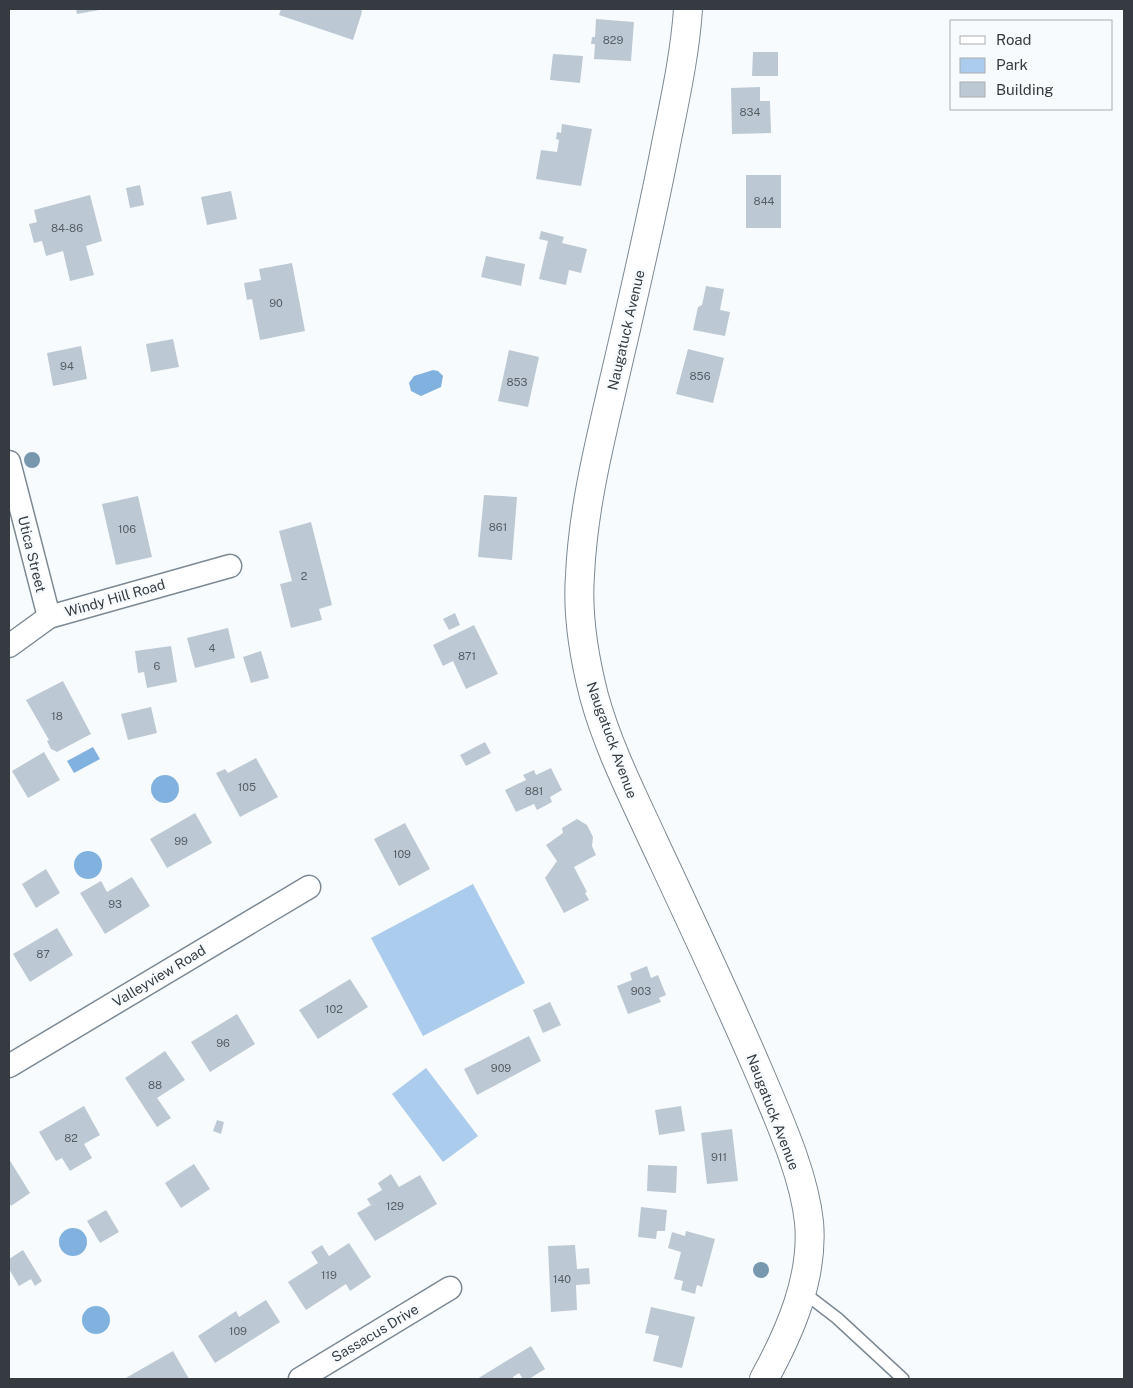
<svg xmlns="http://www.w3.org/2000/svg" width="1133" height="1388" viewBox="0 0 1133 1388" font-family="'Public Sans',sans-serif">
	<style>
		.green { fill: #abccec }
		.water { fill: #81b2df }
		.building { fill: #bcc9d5 }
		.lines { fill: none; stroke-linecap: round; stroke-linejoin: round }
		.service-casing { stroke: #7c8994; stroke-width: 14 }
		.minor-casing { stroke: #7c8994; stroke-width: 25 }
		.secondary-casing { stroke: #7c8994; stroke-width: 30 }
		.service { stroke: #fff; stroke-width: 11 }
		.minor { stroke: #fff; stroke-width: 22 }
		.secondary { stroke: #fff; stroke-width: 28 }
		.tree { fill: #7898b0 }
		.labels { text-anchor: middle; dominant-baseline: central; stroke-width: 5; stroke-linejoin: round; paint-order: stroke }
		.number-label { font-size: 11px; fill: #575e65 }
		.street-label { font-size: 14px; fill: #353b40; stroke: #f8fbfd }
	</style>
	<rect width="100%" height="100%" fill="#f8fbfd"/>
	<g class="green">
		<path d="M473 884 525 983 423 1036 371 938Z"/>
		<path d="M426 1068 478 1136 443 1162 392 1094Z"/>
	</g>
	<g class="water">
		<path d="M433 370 438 371 443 376 441 387 421 396 411 391 409 383 414 376Z"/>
		<path d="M93 747 100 759 74 773 67 761Z"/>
		<circle cx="165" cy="789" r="14"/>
		<circle cx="88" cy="865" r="14"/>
		<circle cx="73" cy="1242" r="14"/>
		<circle cx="96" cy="1320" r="14"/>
	</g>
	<g class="building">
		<path d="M76 9H99V10L77 14Z"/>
		<path d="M281 9H361L362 12 353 40 279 15Z"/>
		<path d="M596 19 634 22 631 61 594 59 595 44H591L592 37H595Z"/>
		<path d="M753 52H778V76H752Z"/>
		<path d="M553 54 583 56 580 83 550 80Z"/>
		<path d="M760 87V101H770L771 133 732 134 731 88Z"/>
		<path d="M562 124 592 129 581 186 536 179 541 150 557 152 559 140 556 139 557 132 561 133Z"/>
		<rect x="746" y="175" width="35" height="53"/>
		<path d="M140 185 144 205 130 208 126 188Z"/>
		<path d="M231 191 237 219 207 225 201 197Z"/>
		<path d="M90 195 102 241 86 246 94 275 70 281 63 251 46 256 42 241 34 243 29 224 37 222 34 210Z"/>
		<path d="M541 231 564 237 562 243 587 249 581 273 569 270 566 285 539 279 548 241 539 239Z"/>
		<path d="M486 256 525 264 521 286 481 277Z"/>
		<path d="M292 263 305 331 260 340 252 299 247 300 244 283 261 280 259 269Z"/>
		<path d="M706 286 724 289 720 310 730 312 725 336 693 330 698 307 702 305Z"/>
		<path d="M173 339 179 367 151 372 146 344Z"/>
		<path d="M81 346 87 379 53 386 47 353Z"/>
		<path d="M688 349 724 358 713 403 676 394Z"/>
		<path d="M509 350 539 357 528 407 498 401Z"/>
		<path d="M484 495 517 497 512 560 478 557Z"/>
		<path d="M138 496 152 557 116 565 102 504Z"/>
		<path d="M311 522 332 605 319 609 322 620 291 628 280 584 292 581 279 531Z"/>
		<path d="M455 613 460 625 449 630 443 619Z"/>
		<path d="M474 625 498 674 466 689 453 661 443 666 433 645Z"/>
		<path d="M228 628 235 658 195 668 187 638Z"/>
		<path d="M171 646 177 682 147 688 144 672 138 673 135 651Z"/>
		<path d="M261 651 269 678 251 683 243 657Z"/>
		<path d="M63 681 91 734 57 752 51 749 47 741 49 740 26 700Z"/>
		<path d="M151 707 157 733 128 740 121 714Z"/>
		<path d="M485 742 491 753 466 766 460 755Z"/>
		<path d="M44 752 60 780 28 798 12 771Z"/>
		<path d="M256 758 278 797 240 817 216 773 225 769 228 773Z"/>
		<path d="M551 768 562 790 550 797 552 802 537 810 534 804 516 812 505 790 526 780 523 775 534 770 536 775Z"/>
		<path d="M195 813 212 843 167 868 150 839Z"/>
		<path d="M577 819 587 825 593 837 592 846 596 855 574 867 587 892 585 893 589 900 564 913 545 878 557 861 546 845 563 833 562 828Z"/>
		<path d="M405 823 430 869 399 886 374 839Z"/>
		<path d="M46 869 60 893 36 908 22 884Z"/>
		<path d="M132 877 150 906 105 934 80 893 101 881 107 892Z"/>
		<path d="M57 928 73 955 30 982 13 954Z"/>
		<path d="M647 966 651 978 658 975 666 995 659 998 661 1002 628 1014 617 986 632 980 630 973Z"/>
		<path d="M350 979 368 1007 318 1039 299 1010Z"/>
		<path d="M550 1002 561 1025 543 1033 533 1010Z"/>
		<path d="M237 1014 255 1044 210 1072 191 1042Z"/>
		<path d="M529 1036 541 1061 477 1095 464 1069Z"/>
		<path d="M165 1051 185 1080 157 1098 171 1118 157 1127 125 1078Z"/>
		<path d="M84 1106 100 1135 84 1144 92 1158 70 1171 62 1158 56 1161 39 1132Z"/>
		<path d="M681 1106 685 1131 659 1135 655 1110Z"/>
		<path d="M217 1120 224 1122 221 1134 213 1131Z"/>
		<path d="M732 1129 738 1181 707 1184 701 1133Z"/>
		<path d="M9 1159 30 1193 11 1206 9 1202Z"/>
		<path d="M194 1164 210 1189 181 1208 165 1183Z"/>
		<path d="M648 1165 677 1166 676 1193 647 1191Z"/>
		<path d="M391 1174 399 1187 420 1175 437 1204 375 1241 357 1213 371 1205 367 1199 382 1190 378 1183Z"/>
		<path d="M641 1207 667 1210 665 1231H657L656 1239 638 1237Z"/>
		<path d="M106 1210 119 1232 100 1243 87 1221Z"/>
		<path d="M686 1231 715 1239 702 1287 697 1285 695 1294 681 1290 683 1281 674 1279 681 1252 668 1248 672 1232 685 1236Z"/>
		<path d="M349 1243 371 1277 350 1291 346 1284 306 1310 288 1282 318 1263 311 1252 322 1245 329 1256Z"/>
		<path d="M575 1245 577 1269 589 1268 590 1284 576 1285 577 1310 551 1312 548 1246Z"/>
		<path d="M23 1250 42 1281 35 1286 31 1279 19 1286 9 1269V1259Z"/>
		<path d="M266 1300 280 1322 215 1363 198 1336 236 1311 239 1317Z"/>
		<path d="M651 1307 695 1317 682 1368 653 1361 659 1336 645 1333Z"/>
		<path d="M531 1346 545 1369 529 1379H523L519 1373 513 1377 514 1379H477Z"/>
		<path d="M173 1351 189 1379H124Z"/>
	</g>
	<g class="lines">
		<defs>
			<path id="service" d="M803 1292 837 1318 903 1379"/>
			<g id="minor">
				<path d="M9 462 49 617"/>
				<path d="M9 646 49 617 230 566"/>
				<path d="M9 1066 309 887"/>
				<path d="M300 1379 450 1288"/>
			</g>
			<path id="secondary" d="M688 9C685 54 675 99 666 144 651 222 633 299 615 376 600 441 583 508 580 575 577 615 584 657 594 696 608 747 632 794 654 842 691 921 728 999 762 1079 780 1122 804 1175 809 1222 814 1277 790 1332 764 1379"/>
		</defs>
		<use href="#service" class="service-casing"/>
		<use href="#minor" class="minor-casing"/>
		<use href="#secondary" class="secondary-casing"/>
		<use href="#service" class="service"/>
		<use href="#minor" class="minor"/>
		<use href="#secondary" class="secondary"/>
	</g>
	<g class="tree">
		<circle cx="32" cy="460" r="8"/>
		<circle cx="761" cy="1270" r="8"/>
	</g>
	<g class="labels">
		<g class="number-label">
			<text x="613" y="40">829</text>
			<text x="750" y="112">834</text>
			<text x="764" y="201">844</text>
			<text x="67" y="228">84-86</text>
			<text x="276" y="303">90</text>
			<text x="67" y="366">94</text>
			<text x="700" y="376">856</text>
			<text x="517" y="382">853</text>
			<text x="498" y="527">861</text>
			<text x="127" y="529">106</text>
			<text x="304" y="576">2</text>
			<text x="212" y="648">4</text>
			<text x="467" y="656">871</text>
			<text x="157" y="666">6</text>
			<text x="57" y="716">18</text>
			<text x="247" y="787">105</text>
			<text x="534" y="791">881</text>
			<text x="181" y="841">99</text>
			<text x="402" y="854">109</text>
			<text x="115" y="904">93</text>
			<text x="43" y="954">87</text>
			<text x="641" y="991">903</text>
			<text x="334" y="1009">102</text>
			<text x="223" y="1043">96</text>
			<text x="501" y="1068">909</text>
			<text x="155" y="1085">88</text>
			<text x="71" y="1138">82</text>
			<text x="719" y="1157">911</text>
			<text x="395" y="1206">129</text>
			<text x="329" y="1275">119</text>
			<text x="562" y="1279">140</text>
			<text x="238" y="1331">109</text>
		</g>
		<g class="street-label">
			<text transform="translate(626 330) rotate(-77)">Naugatuck Avenue</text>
			<text transform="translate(32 554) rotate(76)">Utica Street</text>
			<text transform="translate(115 598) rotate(-16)">Windy Hill Road</text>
			<text transform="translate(612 740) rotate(70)">Naugatuck Avenue</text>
			<text transform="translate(159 976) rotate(-31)">Valleyview Road</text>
			<text transform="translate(773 1112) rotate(69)">Naugatuck Avenue</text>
			<text transform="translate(375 1333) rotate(-31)">Sassacus Drive</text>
		</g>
	</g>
	<rect width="1133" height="1388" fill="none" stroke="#353b40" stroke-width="20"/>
	<rect x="950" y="20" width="162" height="90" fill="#f8fbfd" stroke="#aaaeb1"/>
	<rect x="960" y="36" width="25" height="8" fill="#ffffff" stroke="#aaaeb1"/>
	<text x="996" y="45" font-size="15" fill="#353b40">Road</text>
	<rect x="960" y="58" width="25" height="15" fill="#abccec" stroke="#aaaeb1"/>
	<text x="996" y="70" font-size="15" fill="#353b40">Park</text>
	<rect x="960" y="82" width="25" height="15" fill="#bcc9d5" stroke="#aaaeb1"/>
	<text x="996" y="95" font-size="15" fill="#353b40">Building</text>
</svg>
